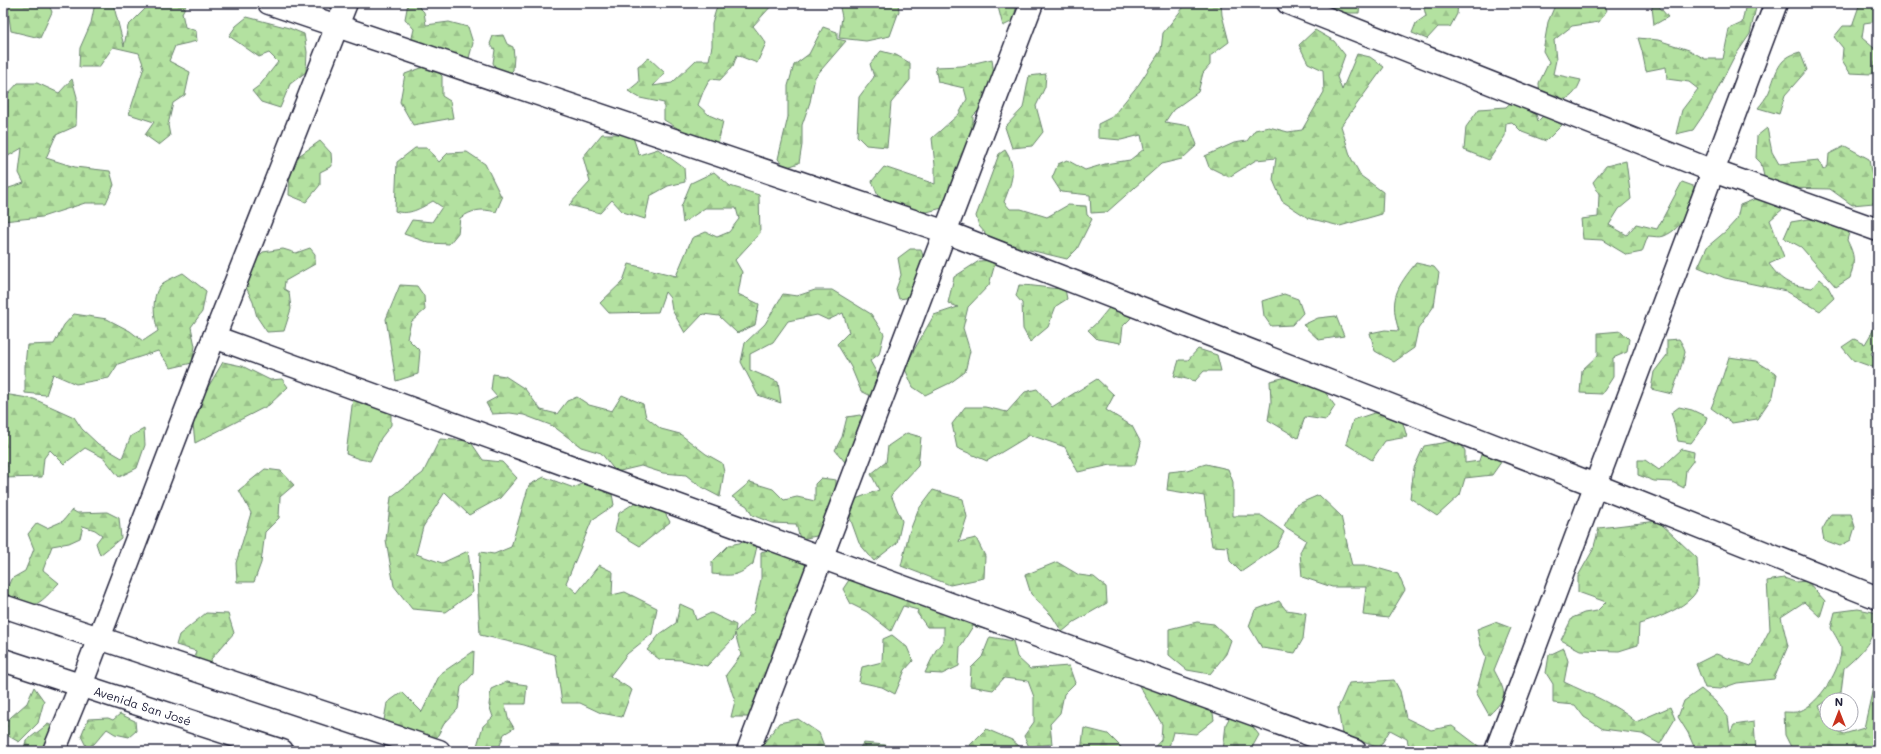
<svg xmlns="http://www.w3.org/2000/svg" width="1881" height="754" viewBox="0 0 1881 754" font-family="Mali,sans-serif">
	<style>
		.forest { fill: url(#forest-firs); stroke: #6a826e }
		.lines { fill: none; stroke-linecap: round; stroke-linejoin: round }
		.minor-casing { stroke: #22223b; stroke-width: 25 }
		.minor { stroke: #fff; stroke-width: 22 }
		.labels { text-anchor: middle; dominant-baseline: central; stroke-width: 4; stroke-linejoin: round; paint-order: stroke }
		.street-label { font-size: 12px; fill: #22223b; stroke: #fff }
	</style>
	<defs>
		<pattern id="forest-firs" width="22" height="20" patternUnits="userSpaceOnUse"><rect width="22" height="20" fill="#b3e1a0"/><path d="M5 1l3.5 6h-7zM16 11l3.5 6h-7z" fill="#9ac18b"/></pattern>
	</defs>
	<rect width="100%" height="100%" fill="#fff"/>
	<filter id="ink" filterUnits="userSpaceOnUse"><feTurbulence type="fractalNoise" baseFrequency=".025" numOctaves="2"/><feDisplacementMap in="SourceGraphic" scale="8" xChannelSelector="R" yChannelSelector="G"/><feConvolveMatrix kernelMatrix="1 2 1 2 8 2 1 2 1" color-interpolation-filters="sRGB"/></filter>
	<g filter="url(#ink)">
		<g class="forest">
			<path d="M7 3H48L52 12 40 38 11 31Z"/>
			<path d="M95 3H113L124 46 128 26 151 3H187L182 13 185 27 196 31 197 41 175 46 169 61 190 72 185 95 173 103 168 125 170 136 159 145 145 135 154 122 129 114 144 67 139 53 113 47 99 67H79L80 48 91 23Z"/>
			<path d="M408 3H415L424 12 426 25 449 22 468 27 473 43 469 58H450L411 42 414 29 405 19Z"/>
			<path d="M718 3H774L753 26 766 43 757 63 737 55 733 66 720 80 710 79 703 92 698 105 709 115 723 121 718 144 687 134 664 120V103L640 98 628 91 639 82 638 66 649 58 665 73 653 86 672 83 696 60H709L712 46V23Z"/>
			<path d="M839 3 859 4 898 3 899 11 890 36 866 41 839 38 842 17Z"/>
			<path d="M997 3 1017 4 1013 21 1003 26Z"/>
			<path d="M1187 3H1221L1222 15 1229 42 1210 56V65L1203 73 1198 92 1173 110 1165 122 1190 126 1197 145 1182 159 1161 164 1107 212 1091 213 1090 195 1061 192 1052 178 1058 164 1067 160 1085 170 1105 164 1130 160 1144 149 1141 135 1121 140 1098 138V124L1112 117 1139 84 1161 50 1163 33Z"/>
			<path d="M1315 3H1360L1359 13H1344Z"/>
			<path d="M1458 3 1457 14 1450 27H1438L1427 39 1412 33 1416 23 1426 16 1423 4Z"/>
			<path d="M1556 3H1603L1607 10 1599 22 1572 26 1554 40 1556 60 1553 74 1581 80C1573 102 1561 102 1540 102L1539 83 1549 62 1543 51 1548 22Z"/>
			<path d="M1649 3H1656L1668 17 1654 25 1652 7Z"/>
			<path d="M1746 3H1757L1750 34 1733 59 1708 108 1693 130 1676 134 1682 110 1698 89 1689 82 1667 79 1666 67 1646 71 1642 51 1638 38 1658 40 1689 50 1705 59H1723L1729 29 1742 23Z"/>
			<path d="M1858 3H1878V21L1864 23 1862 38 1874 48H1878V70L1871 74 1850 73 1842 60 1843 48 1834 37 1843 26H1852L1859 6Z"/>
			<path d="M247 17 289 28 304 34 307 52 306 72 290 84 280 108 261 102 252 91 260 85 278 62 269 53 259 57 229 36 236 26Z"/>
			<path d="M823 27 837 32V39L846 41 815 77 810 102 802 125V145L799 163 785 168 778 159 788 117V86L794 65 809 54Z"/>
			<path d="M1315 30 1334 41 1345 55 1337 77 1342 90 1357 54 1370 57 1384 67 1341 126 1351 158 1361 176 1383 192 1382 214 1340 226 1308 218 1282 201 1273 180 1276 158 1256 160 1229 177 1209 167 1205 156 1234 143 1247 141 1255 130 1269 127 1288 132 1302 130 1324 92 1323 70 1308 63 1299 45Z"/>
			<path d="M503 35 507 44 513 47 514 56 513 70 508 75 499 73 493 63 495 50 490 44 493 36Z"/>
			<path d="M881 51 896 55 910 63V80L891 103 887 147 866 145 857 136 859 97 874 77 870 64Z"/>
			<path d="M1800 52 1807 70 1785 95 1779 114 1758 108C1762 103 1766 98 1769 92 1777 72 1777 58 1800 52Z"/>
			<path d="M992 59 994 75 986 103 973 116V140L959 187 942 208 927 212 882 206 872 181 884 167 935 184V165L932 138 959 114 967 99 964 88 938 82 935 67 962 66Z"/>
			<path d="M432 64 442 76V96L450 101 453 118 413 125 400 102 405 74Z"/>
			<path d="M1046 74 1045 87 1036 106 1043 132 1032 146 1012 148 1005 127 1023 108 1029 76Z"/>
			<path d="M72 79 77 97 76 126 56 135 46 158 75 167 110 171 114 185 106 203H85L42 217 3 221V190L24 183 19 173 22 148 3 159V95L8 94 18 83H37L59 93Z"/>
			<path d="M1516 98 1535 111 1538 121 1544 115 1562 125 1546 141 1522 132 1512 122 1506 123 1505 136 1489 160 1464 150 1466 127 1479 109 1506 107Z"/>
			<path d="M1767 128 1772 152 1779 164 1819 160 1823 170 1828 166 1829 154 1845 146 1869 159 1871 172 1878 189V212L1874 203 1852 205 1830 189 1784 188 1765 181 1761 163 1756 158 1757 136Z"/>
			<path d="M602 134H632L639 155 658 149 684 168 685 182 668 186 650 196 645 219 623 212 612 200 600 213 569 205 590 182 583 157Z"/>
			<path d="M320 141 331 153 332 166 320 172V185L306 202 289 195 290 162Z"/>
			<path d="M415 148H427L439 162 448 153 467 152 485 164 502 198 496 212C480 208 473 210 460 218L458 233 449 244 429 243 404 234 412 220 432 222 442 207 433 201C421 208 409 216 395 211L397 162Z"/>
			<path d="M1005 150C1018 169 1011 183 1004 202L1010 209H1021L1047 217 1068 205 1086 206 1087 215 1092 219 1077 249 1067 259 992 241 979 226 976 216 999 154Z"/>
			<path d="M1626 161 1631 199 1619 209 1609 225 1627 235 1636 224 1657 229 1682 182 1696 187C1691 206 1684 228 1664 236 1660 238 1653 236 1648 236L1642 252 1627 255 1602 240 1583 239 1581 219 1598 217 1599 194 1593 182 1606 166Z"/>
			<path d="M714 172 730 186 759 195 760 233 735 260 742 272 738 294 759 304 755 325 737 333 719 316 703 314 685 333 672 310 670 298 665 292 658 312 609 313 600 303 623 281 629 264 676 276 692 238 706 232 717 237 729 232 739 219 736 208H705L683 223 681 207 691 183Z"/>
			<path d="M1768 194 1784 208 1770 220 1784 257 1769 264C1783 283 1790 285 1812 288L1820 279 1827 285 1834 298 1820 311 1786 291 1725 278 1698 267 1707 247 1726 231 1737 219 1740 205Z"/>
			<path d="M1809 219 1836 223 1847 226 1849 233 1847 240C1855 256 1855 261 1850 278L1836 287 1801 247 1784 238 1791 222Z"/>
			<path d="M310 248 315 254V264L285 281 284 289 289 292 291 309 284 331 267 332 257 317 253 302 245 285 248 268 263 252 283 249 296 253Z"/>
			<path d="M910 249H921L924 260 913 297 899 299 896 289 901 275 898 258Z"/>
			<path d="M996 260 989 285 968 307 963 328 970 351 965 372 950 383 925 395 913 387 905 369 914 350 934 315 958 307 948 303 954 277 979 261Z"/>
			<path d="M1416 263 1434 267 1439 273 1434 306 1418 329 1414 348 1394 362 1375 351 1370 333 1385 330 1399 331C1389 299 1396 288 1416 263Z"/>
			<path d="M183 273 206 291 202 312 191 327 195 346 192 363 171 368 158 351 118 364 109 378 76 384 53 374 46 395 25 393V366L27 345 54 344 64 325 74 314 107 319 130 331 143 341 158 331C154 318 150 294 163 283 169 279 177 276 183 273Z"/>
			<path d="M400 285 417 286 424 296 425 310 411 322 407 338 420 351 418 374 396 381 386 319Z"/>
			<path d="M1019 285C1035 285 1049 289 1065 289L1067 299 1056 306 1048 327 1030 342 1023 329 1022 303 1016 296Z"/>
			<path d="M815 290H832L871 314 884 334 879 354 870 361 882 382 871 396 861 391 851 367 837 344 849 332 843 313 828 320 817 315 788 321 773 342 750 354V370L778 382 781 403 758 395 741 362 745 343 765 324 783 294 797 296Z"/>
			<path d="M1284 294 1298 299 1303 313 1292 325 1271 326 1264 316 1262 301Z"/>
			<path d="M1114 303 1134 312 1130 319 1123 326 1121 343 1097 339 1088 330C1099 323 1104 312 1114 303Z"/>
			<path d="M1336 316 1344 336 1319 340 1303 325 1318 318Z"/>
			<path d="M1878 322V346L1871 353 1876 364 1875 368 1853 360 1842 347 1854 339 1865 344Z"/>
			<path d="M1621 331 1629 339 1627 352 1613 358V377L1602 394 1580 393 1582 370 1598 355V333Z"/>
			<path d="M1679 339C1681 342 1684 347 1685 351 1685 357 1675 384 1672 394L1651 389 1654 372 1667 355V340Z"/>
			<path d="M1198 349 1217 355 1221 371H1204L1195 381 1174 376 1179 360H1188Z"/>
			<path d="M1729 357 1756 361 1777 374 1773 396 1757 419 1732 423 1711 408 1718 391Z"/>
			<path d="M223 362 242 366 270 380 282 379 288 387 269 405 195 443 192 414Z"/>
			<path d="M493 374 505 376 525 389 541 410 557 414 567 401 577 397 589 405 612 411 622 395 643 404 646 417 661 429 680 434 706 454 722 463 724 472 720 497 701 487 686 475 663 473 641 466 616 472 601 453 581 447 553 426 524 415 510 413 492 414 486 403 497 397 491 390Z"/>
			<path d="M1291 376 1320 385 1335 406 1326 420 1305 417 1298 438 1268 420 1271 402 1270 381Z"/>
			<path d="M1097 379 1114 395 1106 410 1132 426 1141 443 1135 465H1111L1078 472 1065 447 1030 435 987 461 957 448 952 424 965 407H985L1007 412 1025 392 1037 389 1052 407Z"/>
			<path d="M4 394 34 399 74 417 82 429 98 444 122 458 131 436 144 429 145 445 137 468 119 477 104 458 85 448 64 464 50 450 44 458 42 477 3 478Z"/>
			<path d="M353 398 391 411V425L381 438 370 461 359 459 346 454Z"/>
			<path d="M1679 407 1692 410 1707 417 1704 426 1691 443 1678 441C1675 431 1675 422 1671 413Z"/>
			<path d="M1374 413 1386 414 1402 420 1407 437 1385 441 1372 460 1346 444 1353 420Z"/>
			<path d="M860 415 867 421 860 441 845 462 835 450 842 437 847 417Z"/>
			<path d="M907 433 921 437 918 466 891 495 902 521 897 543 874 561 859 543 850 518 853 500 879 490 871 474 886 462 888 446Z"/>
			<path d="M440 439 470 441 483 460 502 462 517 478 500 498 469 515 445 492 423 527 416 554 442 563 468 551 473 592 446 612 412 609 394 586 386 540 391 497 423 473Z"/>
			<path d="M1459 440 1465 451V463L1479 461 1483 448 1504 458 1492 475 1465 478 1460 495 1437 516 1410 498 1414 468 1424 446Z"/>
			<path d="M1682 449 1694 452 1693 461 1686 470 1684 488 1672 482 1654 481 1638 475V460H1645L1659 470Z"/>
			<path d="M1206 464 1228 469 1233 482V516H1262L1284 532 1276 548 1241 572 1230 561 1228 547 1212 546 1204 496 1167 490 1169 472 1187 470Z"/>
			<path d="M265 469 281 471 294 485 280 497 279 518 265 532 261 563 254 582H237L236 563 251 513 239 490Z"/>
			<path d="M544 477 574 488 590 480 610 483 614 505 592 520 566 583 577 593 599 565 613 572 612 595 625 592 657 608 652 634 627 654 610 676 632 690 622 717 601 713 580 703H562L555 655 524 645 480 635 478 595 480 552 494 554 511 547 529 485Z"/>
			<path d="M821 478 836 480V496L828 534 800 539 796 524 772 523 752 515 747 506 732 497 750 482 773 489 784 500 797 497 815 501V484Z"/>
			<path d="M933 490 963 499 967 517 959 542 976 538 985 556 984 578 950 585 901 566 909 533 918 510Z"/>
			<path d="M1319 495 1341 516 1352 566H1370L1398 574 1405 590 1388 618 1363 615 1366 587H1332L1302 577 1300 552 1306 540 1284 526 1296 505Z"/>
			<path d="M636 502 660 504 670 522 640 546 615 531 619 513Z"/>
			<path d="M72 510 77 513 107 512 119 518 121 538 100 555 96 543 102 535 95 530 83 526 80 538 69 543 52 546 43 570 59 583C49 593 37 611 21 605 16 603 10 597 5 594L11 579 25 571 34 549 28 534 37 523 47 528 63 521Z"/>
			<path d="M1831 514H1851L1855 527 1851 540 1840 546 1824 540 1822 530Z"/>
			<path d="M1658 521 1697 558C1697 567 1699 577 1698 586 1696 604 1655 620 1639 624L1638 645 1619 651 1580 650 1561 640 1572 618 1584 613 1597 611 1606 602 1578 592V576L1593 550 1599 528Z"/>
			<path d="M744 542 757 546 753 564C737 577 732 576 712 574V562L729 545Z"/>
			<path d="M780 547 798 555 808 568 816 604 790 621 765 692 748 717H731L735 701 726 675 741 655 735 633 734 638 707 666 681 660 659 659 647 650 660 634 676 623 680 604 693 610 696 620 711 613 736 625 735 632 754 612 761 579V552Z"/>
			<path d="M1057 562 1079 575 1094 577 1106 587 1107 603 1074 622 1062 632 1052 616 1031 594 1025 575Z"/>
			<path d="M853 574 871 577 878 589 917 601 916 597 926 587 947 597 964 598 970 618 1155 677 1176 693 1212 706 1214 720 1196 734 1173 732 1168 751H1151L1161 740 1162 724 1138 684 1155 677 973 626 960 647 959 666 942 674 925 673 936 650 944 640V627H927L917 613 918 610 903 606 891 631 867 612 851 604 843 589Z"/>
			<path d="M1784 578 1795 582 1807 581 1825 601 1820 617 1804 602 1781 617 1788 646 1774 679 1737 683 1720 689 1705 688 1696 664 1716 654 1751 666 1770 629 1767 581Z"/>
			<path d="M1279 601 1286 610 1306 613 1303 639 1295 653 1262 648 1249 626 1255 610Z"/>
			<path d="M1858 609 1878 613C1878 636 1860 655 1844 668L1841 692 1819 706 1827 719V724H1830L1832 727 1844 734 1864 728 1878 666V751H1793L1785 735 1784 712C1789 712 1796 713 1800 711 1819 704 1842 668 1841 648 1840 642 1834 634 1831 628L1835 612Z"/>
			<path d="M206 613 228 614 234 633 211 659 213 669 192 665 196 651 176 645 179 635Z"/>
			<path d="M1197 622 1214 624 1231 640 1226 654 1210 674 1187 670 1169 655V629Z"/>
			<path d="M1495 622 1511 628 1494 670C1506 693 1509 696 1489 715L1476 692 1486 657 1480 644 1477 629Z"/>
			<path d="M892 635 907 647 913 661 905 670 895 694 882 687 859 682 862 667 882 662 883 639Z"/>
			<path d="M990 637 1013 641 1017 657 1030 669 1069 666 1075 683 1064 694 1060 713 1050 724 1052 744 1029 747 1024 736 1034 722V697L1028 681 1004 678 993 690 970 686 971 668 982 657Z"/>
			<path d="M1564 648 1568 661 1564 682C1589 694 1614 703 1636 722L1670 707 1675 719 1660 744 1642 734 1603 729 1584 717 1575 705 1553 703V684L1546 673 1549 655Z"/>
			<path d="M474 651 473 674 461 687 458 709 444 724 432 746 383 726 387 703 402 692 422 712 440 674Z"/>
			<path d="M1394 680 1400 691 1406 718 1431 730 1452 726 1485 751H1410L1407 739 1390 730 1379 748 1342 734 1338 708 1349 683Z"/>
			<path d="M506 682 527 685 525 704H505L508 718 514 728 504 734 498 751H479L476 749 483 726 493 717 489 705 491 689Z"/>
			<path d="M34 687 44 701 38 723 19 742 5 734 3 737V724L27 703Z"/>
			<path d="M1701 689 1715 701 1728 717 1730 733 1734 725 1754 722 1756 751H1696L1688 733 1678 717 1684 701Z"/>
			<path d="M120 714 135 721 136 731 129 737 115 734 107 729 94 744 87 748 81 736 88 719 108 718 113 720Z"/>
			<path d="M1243 714 1259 735 1250 751H1223L1226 724 1231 715Z"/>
			<path d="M798 719 819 733 826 751H758L779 723Z"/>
			<path d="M48 724 56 728 51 746 38 751H23L26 741Z"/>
			<path d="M1084 728 1108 734 1125 751H1081Z"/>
			<path d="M986 729 1012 740 1025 751H959L968 747Z"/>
			<path d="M863 743 885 745 897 749 898 751H858Z"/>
		</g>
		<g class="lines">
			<defs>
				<g id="minor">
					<path d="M269 3 946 232 1595 485 1878 598"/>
					<path d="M1288 3 1713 171 1878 230"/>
					<path d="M214 337 1355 751"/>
					<path d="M3 606 439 751"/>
					<path id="s1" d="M3 660 282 751"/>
					<path d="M54 751 81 685 214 337 346 3"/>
					<path d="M748 751 1032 3"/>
					<path d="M1496 751 1776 3"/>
				</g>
			</defs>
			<use href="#minor" class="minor-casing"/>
			<use href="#minor" class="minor"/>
		</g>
	</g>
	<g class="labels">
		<g class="street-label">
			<text stroke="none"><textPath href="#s1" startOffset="147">Avenida San José</textPath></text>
		</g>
	</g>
	<rect width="1881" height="754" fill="none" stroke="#fff" stroke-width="16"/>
	<rect x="8" y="8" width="1865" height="738" fill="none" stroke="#22223b" stroke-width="1.5" filter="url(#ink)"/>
	<g transform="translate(1839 712)"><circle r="19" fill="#ffffff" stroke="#a7a7b1"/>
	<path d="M0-3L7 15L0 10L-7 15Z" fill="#c8321e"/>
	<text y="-6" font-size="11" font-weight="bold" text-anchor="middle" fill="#22223b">N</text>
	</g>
</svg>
